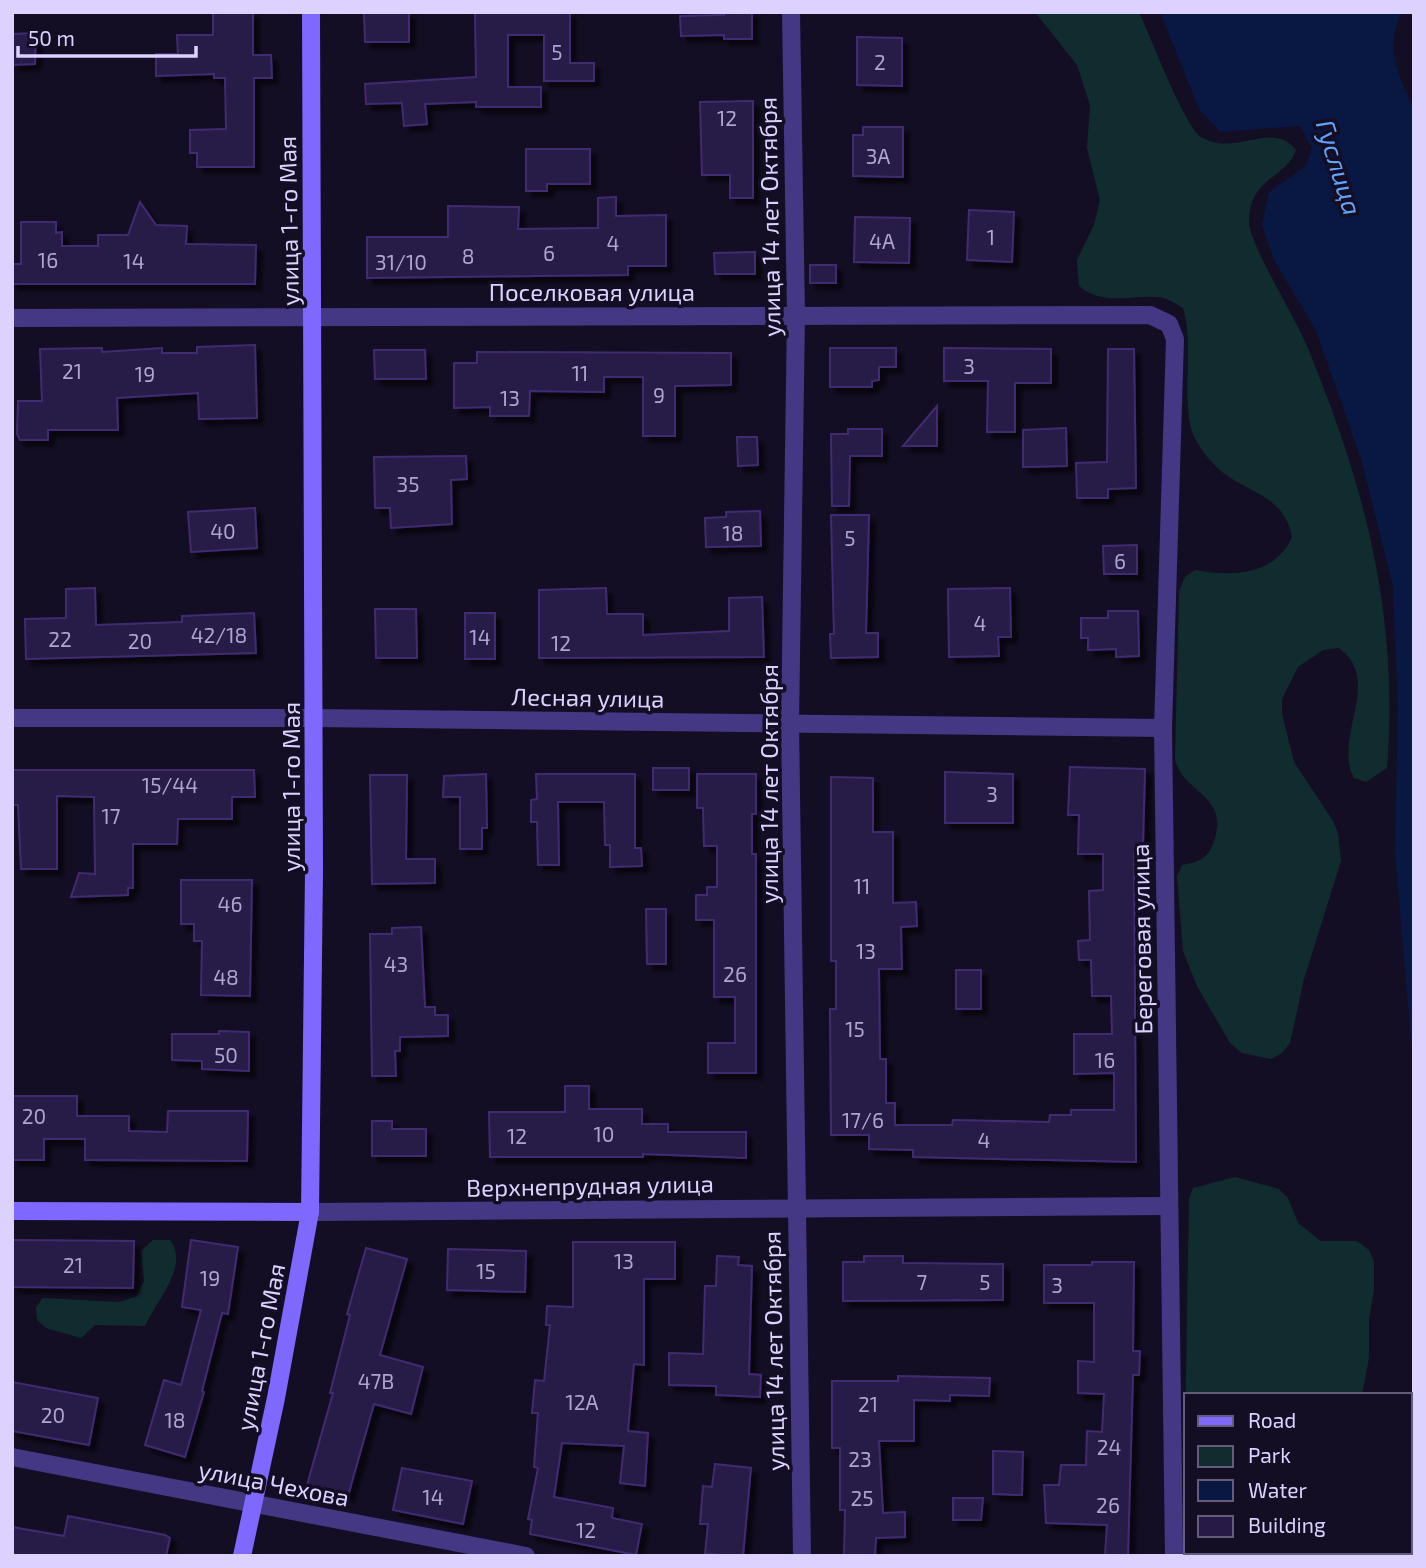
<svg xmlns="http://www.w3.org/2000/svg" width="1426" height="1568" viewBox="0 0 1426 1568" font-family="'Exo 2',sans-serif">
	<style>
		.green { fill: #112c2f }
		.water { fill: #091743 }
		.building { fill: #281a46; stroke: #422b72; stroke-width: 2; filter: url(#shadow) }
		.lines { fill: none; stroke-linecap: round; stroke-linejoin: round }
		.street { stroke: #443884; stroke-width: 18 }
		.secondary { stroke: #7e68ff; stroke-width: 18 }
		.labels { text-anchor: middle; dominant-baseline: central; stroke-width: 7; stroke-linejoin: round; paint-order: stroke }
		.number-label { font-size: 21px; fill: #afa3d1 }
		.street-label { font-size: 24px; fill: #dcd1ff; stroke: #140e24 }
		.water-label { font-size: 26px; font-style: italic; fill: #5fa3ff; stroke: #140e24 }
	</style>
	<defs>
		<filter id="shadow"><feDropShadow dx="6" dy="6" stdDeviation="2" flood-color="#0009"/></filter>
	</defs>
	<rect width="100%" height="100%" fill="#140e24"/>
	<g class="green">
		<path d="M1035 12H1139C1150 35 1184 126 1201 137 1235 158 1272 119 1296 150 1286 179 1249 177 1249 222 1249 243 1296 319 1307 346 1365 487 1399 614 1387 768L1366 782 1354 778C1332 737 1384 681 1339 648L1323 650 1298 667 1282 699V714L1294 762 1333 821 1338 833 1341 861 1304 979 1290 1043 1282 1053 1271 1059 1242 1053 1230 1043 1197 986 1183 951 1177 876 1182 865C1199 862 1208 859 1214 841 1230 795 1184 794 1175 760L1179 591 1185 577 1195 570C1231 577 1275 576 1292 537 1286 501 1256 494 1229 477 1215 468 1201 451 1194 436 1180 408 1195 345 1183 308 1176 304 1166 297 1158 297 1130 295 1103 306 1079 286L1077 260 1094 225 1100 200 1087 148 1090 105 1077 65Z"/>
		<path d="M1235 1177 1279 1189 1288 1198 1298 1223 1321 1241H1357L1369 1250 1374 1262V1290L1369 1319V1358L1362 1395H1186V1552H1410V1538L1412 1556H1186L1184 1492 1189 1199 1193 1188Z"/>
		<path d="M153 1240H170C190 1266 156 1301 145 1326L95 1325 81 1338 46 1328 37 1320 36 1307 43 1298 120 1302 137 1296 144 1281 141 1251Z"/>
	</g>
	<path class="water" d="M1160 12H1402C1384 45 1398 77 1414 108V1076L1395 853 1398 706 1393 587 1361 459 1316 330 1274 260 1262 225 1269 192 1306 166 1312 148 1300 126 1220 132 1199 109Z"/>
	<g class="building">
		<path d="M213 12H253V55H271L272 78H254V167H197V153H190V130L226 129 225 78H214V74L156 76V54H178L177 35H213Z"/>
		<path d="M364 12H409V42H365Z"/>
		<path d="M475 12H570V63H594V81H544V35H508V87H541V107H476V102L425 104 427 124 404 126 402 103 366 104 365 84 476 77Z"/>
		<path d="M724 12H752V39H724V35L681 36 680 16 724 15Z"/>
		<path d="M36 33 35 64 12 65V34Z"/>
		<path d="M857 37 902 38V86L857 85Z"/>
		<path d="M753 101V198H730V175H702L700 102Z"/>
		<path d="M863 127H903V177L853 176V135H863Z"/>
		<path d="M526 149H590V184H547V191H526Z"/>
		<path d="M616 197V216L666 215V266H628V275L367 278V237H448V206L519 207 518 229 598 228V198Z"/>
		<path d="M140 202 156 225 187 226 186 244 256 245 255 284H12V264H21V222H56V233L62 232V246H98V235H128Z"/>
		<path d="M969 210 1014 212 1012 262 967 260Z"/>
		<path d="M855 217 910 218 909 263 854 262Z"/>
		<path d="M755 252V274H715L714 253Z"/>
		<rect x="810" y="265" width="26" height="18"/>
		<path d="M255 345 257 418 199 419 198 393 117 398 118 430H48V440H20L17 434 18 401H42L40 349 102 348V352L162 348V353H197V347Z"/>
		<path d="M830 348H896V367H879V380L872 381V387H830Z"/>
		<path d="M944 348 1051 349V383H1015V432H987L988 381H944Z"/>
		<path d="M1108 349H1134L1136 488 1108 489V498H1077L1076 463 1107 462Z"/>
		<path d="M374 350H425L426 379H375Z"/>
		<path d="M477 352 731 353V385L675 386V436H643V377H604V392L530 391 529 416H490V407L454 408V363H477Z"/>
		<path d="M937 406V446H903Z"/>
		<path d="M1066 428 1067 466 1023 467V430Z"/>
		<path d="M848 429H882V456H850L849 506H832L831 434H848Z"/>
		<path d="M737 437H757L758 465 738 466Z"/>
		<path d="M466 456 467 479 451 480 452 524 391 528 390 508H375L374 457Z"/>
		<path d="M255 508 257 548 191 552 188 512Z"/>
		<path d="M760 511 761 546 706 547 705 518 726 517V512Z"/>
		<path d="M831 515H869L866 633H878V657L831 658 830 634H834Z"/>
		<path d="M1137 545V574H1104L1103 546Z"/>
		<path d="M95 588 96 625 182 622V616L254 613 256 653 26 659 25 619 66 618V589Z"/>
		<path d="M606 588 607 614H643V635L729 631V598L762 597 764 657 539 658V590Z"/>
		<path d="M1010 588 1011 637H998L999 656 949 657 948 589Z"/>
		<path d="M375 609H416L417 658H376Z"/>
		<path d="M1108 611H1138L1139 656 1116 657V649L1088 650V638H1081V618H1108Z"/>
		<rect x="465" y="613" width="30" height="46"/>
		<path d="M1070 767 1145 769 1143 846H1134L1136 1162 913 1157V1150L869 1149V1135H831L830 1009H836V961H831V777L873 778V832H893V903L916 902 917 926 901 927 902 969H879L880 1059H886V1103H895V1125H952L953 1120 1049 1122 1050 1115H1071V1110H1114V1073L1074 1074V1034H1112L1111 996H1092L1091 960H1079L1078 941 1090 940 1089 891 1103 890V854H1078L1079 815H1068Z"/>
		<rect x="653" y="768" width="36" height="22"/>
		<path d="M12 770H254L255 797H232V819H178L177 844H133V888H128V895L71 897 79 873 95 874 94 797 57 796V869H21L18 805H12Z"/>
		<path d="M945 772 1013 774V823H945Z"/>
		<path d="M486 774 487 828H482V849H460V797H443L444 776Z"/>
		<path d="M536 774H635V848H641L642 866 610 867V845H605L604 802H558L559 865H538L537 822H531V800L537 799Z"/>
		<path d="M697 774H756V814H752V854H756V1073H708V1043H735V997H714V920H696V895H707V887H717V846H704L703 808H697Z"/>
		<path d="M370 775H407L406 859H435V883L372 884Z"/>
		<path d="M181 880H252L250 996 201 995 202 941H194V924H181Z"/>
		<path d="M646 909H666V964H647Z"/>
		<path d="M421 927 425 1007H435V1015H448V1036L400 1037V1051H395L396 1076H372L370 934H392V928Z"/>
		<rect x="956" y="970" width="25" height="39"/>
		<path d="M219 1031 249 1032V1071L202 1069V1061L172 1060V1034H219Z"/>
		<path d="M565 1086H589V1109H642V1124H668V1132H746V1158L643 1154V1157H490L489 1112H565Z"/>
		<path d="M12 1096H77V1116H129V1131L167 1132 168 1111H248L247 1161 85 1160V1139H44V1160H12Z"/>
		<path d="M372 1121H392V1129H426V1156H372Z"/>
		<path d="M12 1240 134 1241 133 1288 12 1287Z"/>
		<path d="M191 1240 238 1247 228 1314 222 1313 202 1391 204 1392 185 1457 145 1445 164 1380 181 1385 201 1310 182 1307Z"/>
		<path d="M573 1242H675V1279H644V1365L634 1364 628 1431 648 1433 645 1486 620 1483 624 1446 562 1443 554 1497 613 1508 612 1518 642 1524 636 1555 530 1534 532 1520 528 1519 538 1468 534 1467 538 1413H532L535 1380 544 1381 550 1325H546L547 1306 573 1307Z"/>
		<path d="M366 1248 407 1259 380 1355 423 1367 411 1414 374 1404 348 1496 307 1485 333 1393H330L350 1315 347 1314Z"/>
		<path d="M448 1249 526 1251 525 1292 447 1290Z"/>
		<path d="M717 1256 739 1257 738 1265 752 1266 749 1374 761 1375 760 1397 716 1395V1386L669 1385V1353L703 1354 705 1286H716Z"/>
		<path d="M864 1256H903V1263L1003 1264V1300L843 1301V1262H864Z"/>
		<path d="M1092 1262H1134L1133 1351H1140L1139 1375H1133L1128 1556H1105L1107 1525 1046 1523 1044 1485H1059L1061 1465H1086L1087 1431 1102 1432 1104 1394 1078 1393V1361L1094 1362V1303H1044V1265H1092Z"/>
		<path d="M898 1376 990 1378 989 1396 950 1395V1401L914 1400V1441H879L883 1513 905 1512V1537L876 1538 875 1556H844L845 1510H840V1448H832V1381H898Z"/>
		<path d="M12 1382 98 1398 89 1445 12 1431Z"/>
		<path d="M993 1451 1023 1452 1022 1495 993 1494Z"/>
		<path d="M715 1464 751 1468 743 1556 705 1554 708 1524H700L703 1486 712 1487Z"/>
		<path d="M402 1468 472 1481 463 1524 393 1510Z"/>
		<path d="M953 1498H983L981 1520H953Z"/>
		<path d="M68 1516 165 1535 170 1538 166 1556H12V1527L64 1536Z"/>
	</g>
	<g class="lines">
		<g class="street">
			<path d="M791 12 796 315 790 724 802 1556"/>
			<path d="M12 318 1150 315 1169 324 1175 339 1163 728 1174 1556"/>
			<path d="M12 718H314L1163 728"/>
			<path d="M310 1212 1168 1206"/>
			<path d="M12 1457 526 1556"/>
		</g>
		<g class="secondary">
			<path d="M12 1211 310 1212"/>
			<path d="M242 1556 276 1398 310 1212 314 871 311 12"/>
		</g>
	</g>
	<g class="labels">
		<g class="number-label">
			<text x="557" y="51">5</text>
			<text x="880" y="61">2</text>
			<text x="727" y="117">12</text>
			<text x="878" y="155">3А</text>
			<text x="991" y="236">1</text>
			<text x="882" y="240">4А</text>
			<text x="613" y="242">4</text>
			<text x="549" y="252">6</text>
			<text x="468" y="255">8</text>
			<text x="48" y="259">16</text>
			<text x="134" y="260">14</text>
			<text x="401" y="261">31/10</text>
			<text x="969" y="365">3</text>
			<text x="72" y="370">21</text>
			<text x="580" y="372">11</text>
			<text x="145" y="373">19</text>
			<text x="659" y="394">9</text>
			<text x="510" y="397">13</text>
			<text x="408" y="483">35</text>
			<text x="223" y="530">40</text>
			<text x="733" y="532">18</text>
			<text x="850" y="537">5</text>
			<text x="1120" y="560">6</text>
			<text x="980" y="622">4</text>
			<text x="219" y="634">42/18</text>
			<text x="480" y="636">14</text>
			<text x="60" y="638">22</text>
			<text x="140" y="640">20</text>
			<text x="561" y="642">12</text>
			<text x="170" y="784">15/44</text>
			<text x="992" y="793">3</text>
			<text x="111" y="815">17</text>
			<text x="862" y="885">11</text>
			<text x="230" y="903">46</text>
			<text x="866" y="950">13</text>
			<text x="396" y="963">43</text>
			<text x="735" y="973">26</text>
			<text x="226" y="976">48</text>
			<text x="855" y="1028">15</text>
			<text x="226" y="1054">50</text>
			<text x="1105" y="1059">16</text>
			<text x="34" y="1115">20</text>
			<text x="863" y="1119">17/6</text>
			<text x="604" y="1133">10</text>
			<text x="517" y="1135">12</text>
			<text x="984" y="1139">4</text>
			<text x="624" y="1260">13</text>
			<text x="73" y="1264">21</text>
			<text x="486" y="1270">15</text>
			<text x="210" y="1277">19</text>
			<text x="922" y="1281">7</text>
			<text x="985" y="1281">5</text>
			<text x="1057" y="1284">3</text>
			<text x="376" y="1380">47В</text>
			<text x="582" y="1401">12А</text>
			<text x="868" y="1403">21</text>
			<text x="53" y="1414">20</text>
			<text x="175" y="1419">18</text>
			<text x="1109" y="1446">24</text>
			<text x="860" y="1458">23</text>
			<text x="433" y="1496">14</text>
			<text x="862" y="1497">25</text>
			<text x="1108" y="1504">26</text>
			<text x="586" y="1529">12</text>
		</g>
		<g class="street-label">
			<text transform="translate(769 217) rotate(-91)">улица 14 лет Октября</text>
			<text transform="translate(288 221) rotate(-91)">улица 1-го Мая</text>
			<text x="592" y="291">Поселковая улица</text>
			<text transform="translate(588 697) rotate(1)">Лесная улица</text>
			<text transform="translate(768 784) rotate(-90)">улица 14 лет Октября</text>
			<text transform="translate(290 787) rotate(-90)">улица 1-го Мая</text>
			<text transform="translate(1141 939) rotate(-91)">Береговая улица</text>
			<text transform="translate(590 1185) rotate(-1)">Верхнепрудная улица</text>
			<text transform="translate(260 1347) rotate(-79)">улица 1-го Мая</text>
			<text transform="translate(773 1351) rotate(-91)">улица 14 лет Октября</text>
			<text transform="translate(274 1483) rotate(11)">улица Чехова</text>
		</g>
		<g class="water-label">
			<text transform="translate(1340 167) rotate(73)">Гуслица</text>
		</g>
	</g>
	<rect width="1426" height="1568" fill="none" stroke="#dcd1ff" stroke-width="28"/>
	<rect x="1184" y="1393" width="228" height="161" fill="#140e24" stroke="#645c7c" stroke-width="2"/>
	<rect x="1198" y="1416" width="35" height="10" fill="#7e68ff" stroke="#645c7c" stroke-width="2"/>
	<text x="1248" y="1428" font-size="21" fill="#dcd1ff">Road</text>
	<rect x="1198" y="1446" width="35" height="21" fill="#112c2f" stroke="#645c7c" stroke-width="2"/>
	<text x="1248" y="1463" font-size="21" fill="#dcd1ff">Park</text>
	<rect x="1198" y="1480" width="35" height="21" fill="#091743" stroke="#645c7c" stroke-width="2"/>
	<text x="1248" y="1498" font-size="21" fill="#dcd1ff">Water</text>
	<rect x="1198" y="1516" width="35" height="21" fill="#281a46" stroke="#645c7c" stroke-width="2"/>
	<text x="1248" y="1533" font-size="21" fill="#dcd1ff">Building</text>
	<path d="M18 46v10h178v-10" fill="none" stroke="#dcd1ff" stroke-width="3.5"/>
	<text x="28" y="46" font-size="21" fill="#dcd1ff" stroke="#140e24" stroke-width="5" paint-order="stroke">50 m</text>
</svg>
